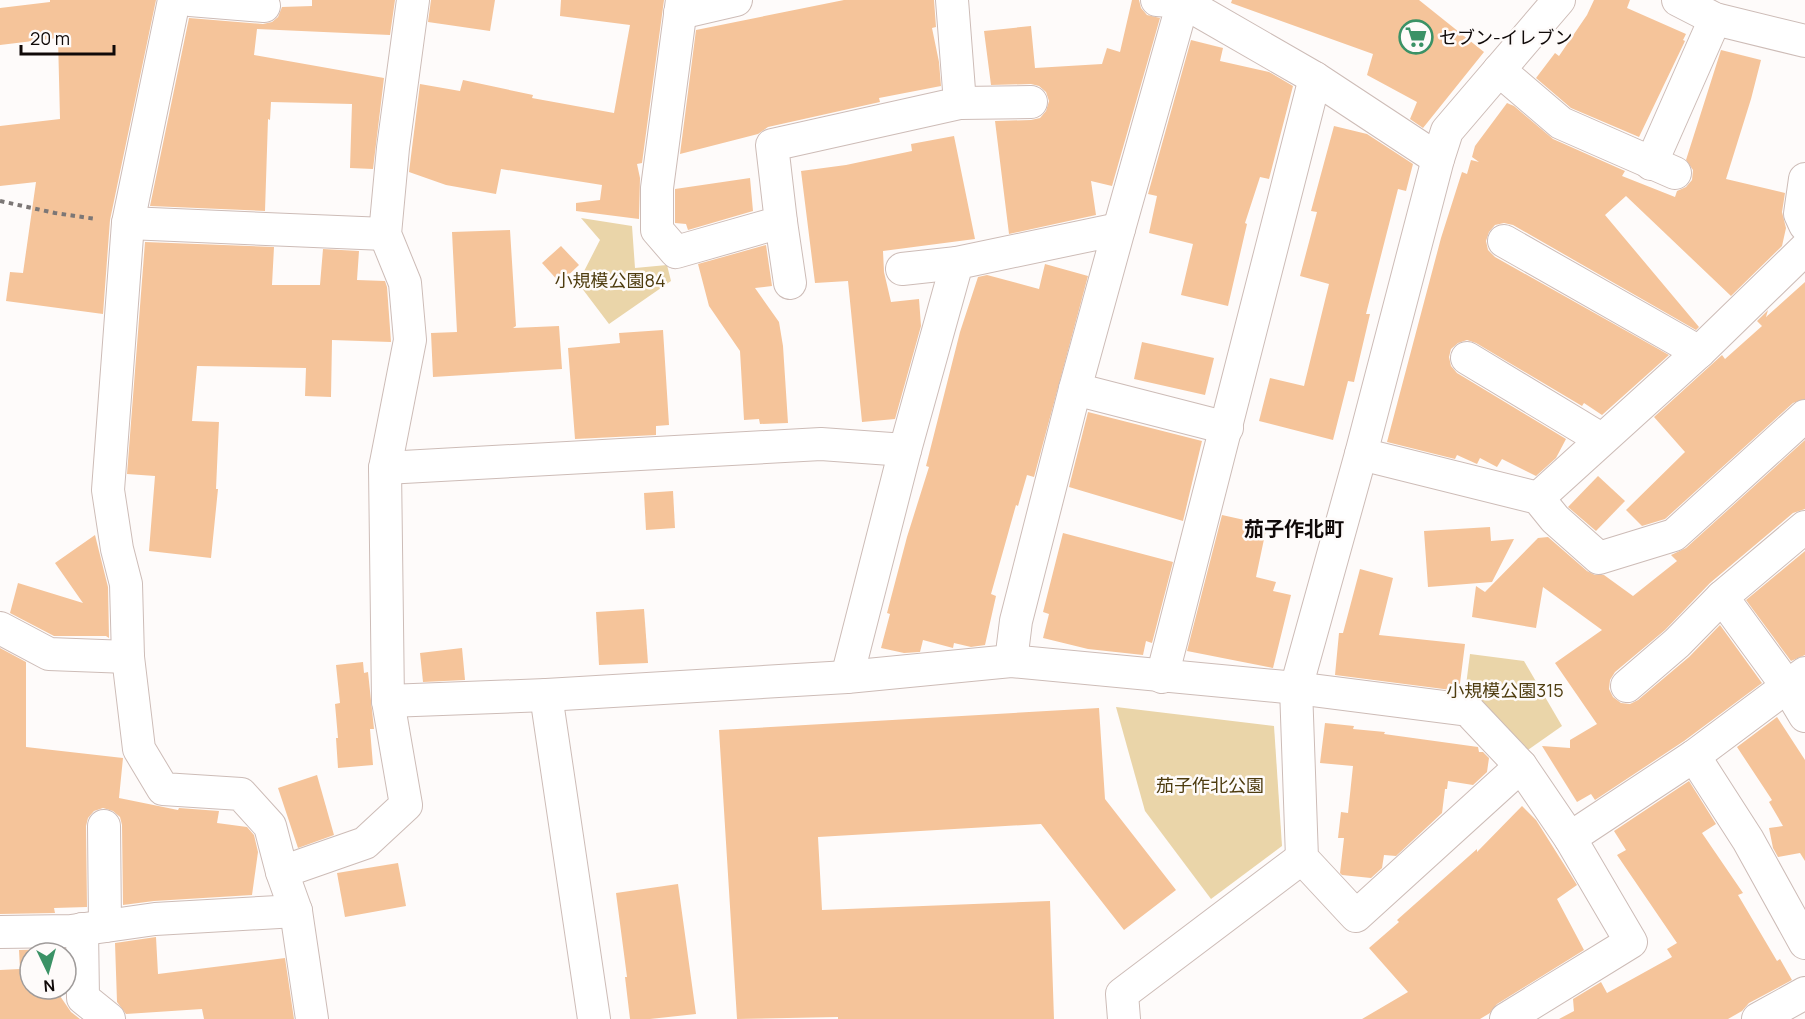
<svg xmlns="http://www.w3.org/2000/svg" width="1805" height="1019" viewBox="0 0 1805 1019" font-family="Manrope,'Noto Sans JP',sans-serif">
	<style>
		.green { fill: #ead5a9 }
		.building { fill: #f5c49a }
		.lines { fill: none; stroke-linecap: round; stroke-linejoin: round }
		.minor-casing { stroke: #cdbcb7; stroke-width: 34 }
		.path { stroke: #7c7776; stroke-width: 4; stroke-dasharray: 4.5 4.5; stroke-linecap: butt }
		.minor { stroke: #fff; stroke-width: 32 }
		.labels { text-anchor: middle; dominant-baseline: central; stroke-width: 5; stroke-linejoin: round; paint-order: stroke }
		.poi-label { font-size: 18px; fill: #100a09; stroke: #fefbfa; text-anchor: start }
		.park-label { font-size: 18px; fill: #4e3c0f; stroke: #fefbfa }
		.neighbourhood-label { font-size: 20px; font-weight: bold; fill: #100a09; stroke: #fefbfa }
	</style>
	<rect width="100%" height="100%" fill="#fefbfa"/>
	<g class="green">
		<path d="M581 218 632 226 635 268 667 265 671 281 609 324 578 283 600 240Z"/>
		<path d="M1470 654 1524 661 1562 726 1525 752 1465 693Z"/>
		<path d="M1116 707 1274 726 1282 846 1211 899 1145 811Z"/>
	</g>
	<g class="building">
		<path d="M50 0H156L110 220 103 314 6 301 10 272 23 273 36 182 0 186V126L60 119 58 38 0 45V8L50 2Z"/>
		<path d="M312 0H395L390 35 257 29 254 55 384 78 373 169 350 168 352 104 271 102 270 120 268 119 265 211 150 206 189 18 263 24 272 22 278 17 282 7 312 6Z"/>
		<path d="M431 0H495L490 31 428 22Z"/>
		<path d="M561 0H664L642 163 637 164 640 178 639 219 576 211V203L600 200 602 185 501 169 496 194 446 185 409 172 420 84 460 91 463 80 533 95 532 98 614 113 630 25 560 16Z"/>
		<path d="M844 0H934L936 27 932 28 939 62 941 86 879 98 880 102 768 127 758 134 680 154 696 30Z"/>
		<path d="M1132 0H1139L1141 8 1147 15 1160 18 1112 186 1091 181 1096 215 1009 234 995 121 1031 120 1040 118 1046 111 1049 101 1046 92 1039 86 1031 84 991 85 984 31 1031 26 1035 68 1102 64 1107 48 1120 52Z"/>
		<path d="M1232 0H1419L1484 52 1423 128 1410 119 1417 102 1367 75 1373 54 1231 3Z"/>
		<path d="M1594 0H1630L1627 8 1686 34 1683 40 1685 41 1639 137 1571 108 1536 78 1555 53 1559 56 1587 15Z"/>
		<path d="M1191 40 1223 48 1220 61 1269 72 1293 86 1269 179 1260 177 1245 223 1247 224 1228 306 1181 295 1193 244 1149 233 1157 196 1148 194Z"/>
		<path d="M1721 50 1761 60 1751 99 1726 179 1785 193 1782 212 1786 228 1782 246 1731 296 1626 196 1605 215 1699 327 1696 330 1513 225 1504 223 1495 225 1489 232 1486 241 1488 250 1495 257 1669 355 1602 415 1584 403 1582 406 1476 343 1467 340 1458 343 1451 349 1449 357 1451 366 1457 373 1566 439 1556 458 1536 476 1502 459 1497 467 1480 458 1477 464 1457 455 1455 459 1387 442 1441 238 1462 172 1467 174 1471 160 1479 162 1472 157 1475 146 1507 103 1514 106 1553 139 1625 171 1622 176 1675 197 1677 191 1686 187 1692 180 1693 170 1686 160Z"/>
		<path d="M1334 126 1367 134 1413 164 1406 191 1398 189 1366 314H1370L1354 382 1348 381 1333 440 1259 421 1270 378 1304 386 1329 284 1300 276 1317 212 1311 211Z"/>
		<path d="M954 136 975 239 883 251 884 272 891 302 919 299 921 326 895 419 862 422 848 281 815 283 801 171 846 165 912 151 911 144Z"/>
		<path d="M750 178 753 211 688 230 686 224 675 223V189Z"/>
		<path d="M510 230 516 326 513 328 559 326 562 369 433 377 431 333 457 332 452 232Z"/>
		<path d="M145 242 274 247 272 285H320L323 249 359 251 357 280 385 281 387 287 391 342 332 340 331 397 305 396 306 368 197 366 192 421 219 422 216 489H218L211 558 149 551 155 476 127 474Z"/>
		<path d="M766 245 772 286 755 288 779 322 783 346 788 423 760 424 759 419 744 420 740 351 709 306 698 264Z"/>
		<path d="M561 246 579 265 560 283 542 263Z"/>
		<path d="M1045 264 1088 276 1034 477 1027 475 1018 506 1016 505 1002 555 991 594 996 596 985 645 971 647 954 643 953 648 923 640 920 652 904 653 881 648 890 614 887 613 907 537 929 467 926 466 960 332 978 277 987 275 1039 289Z"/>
		<path d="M1805 282V399L1793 403 1665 519 1642 526 1626 510 1685 452 1654 417 1722 355 1725 359 1762 326 1757 321 1768 310 1766 317Z"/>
		<path d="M663 330 669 425 656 426V435L575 439 568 348 620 343 619 333Z"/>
		<path d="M1142 342 1214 358 1205 395 1134 379Z"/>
		<path d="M1088 412 1202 441 1183 521 1069 487Z"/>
		<path d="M1805 440V509L1793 513 1710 583 1665 630 1615 672 1610 680 1609 689 1613 697 1621 703 1630 704 1638 700 1689 657 1720 625 1762 683 1684 741 1595 800 1591 794 1577 802 1542 746 1570 748V740L1597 724 1555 663 1602 630 1543 587 1536 628 1472 617 1476 586 1485 592 1538 538 1548 537 1587 571 1595 575H1604L1633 596 1677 561 1671 555 1686 548Z"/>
		<path d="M1598 476 1625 501 1596 531 1568 507Z"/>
		<path d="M673 491 675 528 646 530 644 493Z"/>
		<path d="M1222 515 1267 525 1256 577 1276 582 1273 591 1291 595 1273 668 1187 651Z"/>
		<path d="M1490 527 1491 541 1514 539 1492 582 1428 587 1424 531Z"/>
		<path d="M1063 533 1173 562 1152 643 1146 641 1143 655 1088 649 1043 638 1049 614 1043 612Z"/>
		<path d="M95 535 108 587 109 638 106 636H54L10 613 18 583 83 603 55 563Z"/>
		<path d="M1805 551V655L1791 661 1746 600Z"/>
		<path d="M1360 569 1393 578 1379 635 1465 644 1459 691 1335 675 1339 633H1343Z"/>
		<path d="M644 609 648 663 599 665 596 612Z"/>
		<path d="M0 648 26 662V747L123 758 119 798 178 810 179 808 219 811 217 823 247 827 254 835 258 852 252 895 154 901 123 905 122 825 120 817 113 811 103 808 94 811 88 818 86 826 87 907 54 908 55 913 0 914Z"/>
		<path d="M462 648 465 680 423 682 420 653Z"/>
		<path d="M363 662 364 673 368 672 374 729H370L373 765 338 768 336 738H338L335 704 340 703 336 665Z"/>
		<path d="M1099 708 1105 799 1176 890 1124 930 1041 824 818 837 822 910 1050 901 1054 1019H838V1017L737 1019 719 730Z"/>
		<path d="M1777 717 1805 760V861L1800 853 1778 857 1773 848 1769 828 1783 826 1769 802 1772 800 1737 747Z"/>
		<path d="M1325 723 1354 726 1353 729 1385 732 1384 734 1478 747 1479 752H1483L1489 758 1487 772 1473 785 1448 781 1447 789H1445L1442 813 1396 856 1384 855 1382 868 1371 878 1342 875 1340 873 1344 838H1338L1341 812 1348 813 1353 766 1320 763Z"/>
		<path d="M317 775 334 835 298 848 278 788Z"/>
		<path d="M1689 781 1716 824 1702 833 1743 893 1738 895 1777 961 1780 959 1792 980 1749 1003 1742 1011 1728 1019H1559L1574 1011 1573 999 1601 982 1607 993 1672 957 1667 949 1677 943 1617 855 1626 850 1614 831Z"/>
		<path d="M1522 806 1536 820 1577 885 1557 899 1584 950 1497 1004 1490 1013 1480 1019H1362L1408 992 1369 948 1399 922 1397 920 1477 849V852Z"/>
		<path d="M398 863 406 906 345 917 337 873Z"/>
		<path d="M678 884 696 1014 650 1019H630L625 977H627L616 893Z"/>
		<path d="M156 937 158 974 285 958 294 1019H204L202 1009 126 1014 117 1002 115 943Z"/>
		<path d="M57 949V953H30V989H59L60 996 71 1012 80 1019H0V970L20 969 19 950Z"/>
	</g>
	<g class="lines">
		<defs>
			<g id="minor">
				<path d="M174 0 128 223 108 490 117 549 126 584 128 657 139 749 163 789 241 794 270 826 282 872 296 911 312 1019"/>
				<path d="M190 0 264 6"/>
				<path d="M682 0 657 188V230L676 252 781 222 772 145 960 103 952 0"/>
				<path d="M1157 0 1183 2 1315 78 1438 159"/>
				<path d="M1678 0 1715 19 1805 41"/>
				<path d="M680 13 736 0"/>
				<path d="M1499 70 1561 123 1675 173"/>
				<path d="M960 103 1031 102"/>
				<path d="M1651 164 1715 19"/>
				<path d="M1805 179 1800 214 1805 225"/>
				<path d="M781 222 790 283"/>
				<path d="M128 223 385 234"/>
				<path d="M1119 229 1183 2"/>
				<path d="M1504 241 1699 352"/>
				<path d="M902 269 957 263"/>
				<path d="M1467 358 1601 439"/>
				<path d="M1075 389 1227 428"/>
				<path d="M1361 454 1538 498 1555 519 1599 558 1674 535 1805 416"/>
				<path d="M385 468 821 444 905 450"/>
				<path d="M1538 498 1699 352 1805 249"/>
				<path d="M1805 527 1722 597 1787 686 1805 716"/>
				<path d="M0 628 49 654 128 657"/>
				<path d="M847 677 905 450 957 263 1119 229 1075 389 1016 621 1011 661"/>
				<path d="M1162 677 1315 78"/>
				<path d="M1627 686 1677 643 1722 597"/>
				<path d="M546 695 594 1019"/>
				<path d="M388 701 546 695 847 677 1011 661 1296 688 1468 710 1521 766 1570 838 1631 942 1506 1019"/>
				<path d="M1694 756 1748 840 1805 943"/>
				<path d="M1521 766 1356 916 1302 858 1296 688 1361 454 1438 159 1447 131 1559 0"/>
				<path d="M104 826 105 926"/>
				<path d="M1570 838 1694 756 1805 673"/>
				<path d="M282 872 365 843 406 805 388 701 385 468 410 340 405 283 385 234 393 148 413 0"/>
				<path d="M82 929 83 998 109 1019"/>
				<path d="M0 932 71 931 155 919 296 911"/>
				<path d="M1124 1019 1122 994 1302 858"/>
				<path d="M1758 1019 1805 993"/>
			</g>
		</defs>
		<use href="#minor" class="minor-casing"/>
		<path class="path" d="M0 201 55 213 96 219"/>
		<use href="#minor" class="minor"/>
	</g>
	<defs>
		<symbol id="supermarket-ring" viewBox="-11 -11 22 22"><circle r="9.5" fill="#fefbfa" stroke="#3b9266" stroke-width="1.5"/><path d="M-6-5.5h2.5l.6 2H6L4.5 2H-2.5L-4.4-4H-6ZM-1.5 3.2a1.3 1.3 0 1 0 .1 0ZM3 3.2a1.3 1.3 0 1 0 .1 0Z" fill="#3b9266"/></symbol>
	</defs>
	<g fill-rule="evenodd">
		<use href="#supermarket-ring" x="1397" y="18" width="38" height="38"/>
	</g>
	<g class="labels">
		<g class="poi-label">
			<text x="1439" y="37">セブン-イレブン</text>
		</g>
		<g class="park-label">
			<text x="610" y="280">小規模公園84</text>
			<text x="1505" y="690">小規模公園315</text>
			<text x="1210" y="785">茄子作北公園</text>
		</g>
		<g class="neighbourhood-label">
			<text x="1294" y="528">茄子作北町</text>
		</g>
	</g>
	<g transform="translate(48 971) rotate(175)"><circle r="28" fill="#fefbfa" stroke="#9f9b9a" stroke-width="1.5"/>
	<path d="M0-4.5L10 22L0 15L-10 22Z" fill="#3b9266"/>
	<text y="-9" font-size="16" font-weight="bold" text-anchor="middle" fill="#100a09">N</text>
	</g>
	<path d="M21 45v9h93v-9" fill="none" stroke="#100a09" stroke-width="3"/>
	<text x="30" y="45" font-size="18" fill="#100a09" stroke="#fefbfa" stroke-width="4.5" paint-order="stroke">20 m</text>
</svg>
